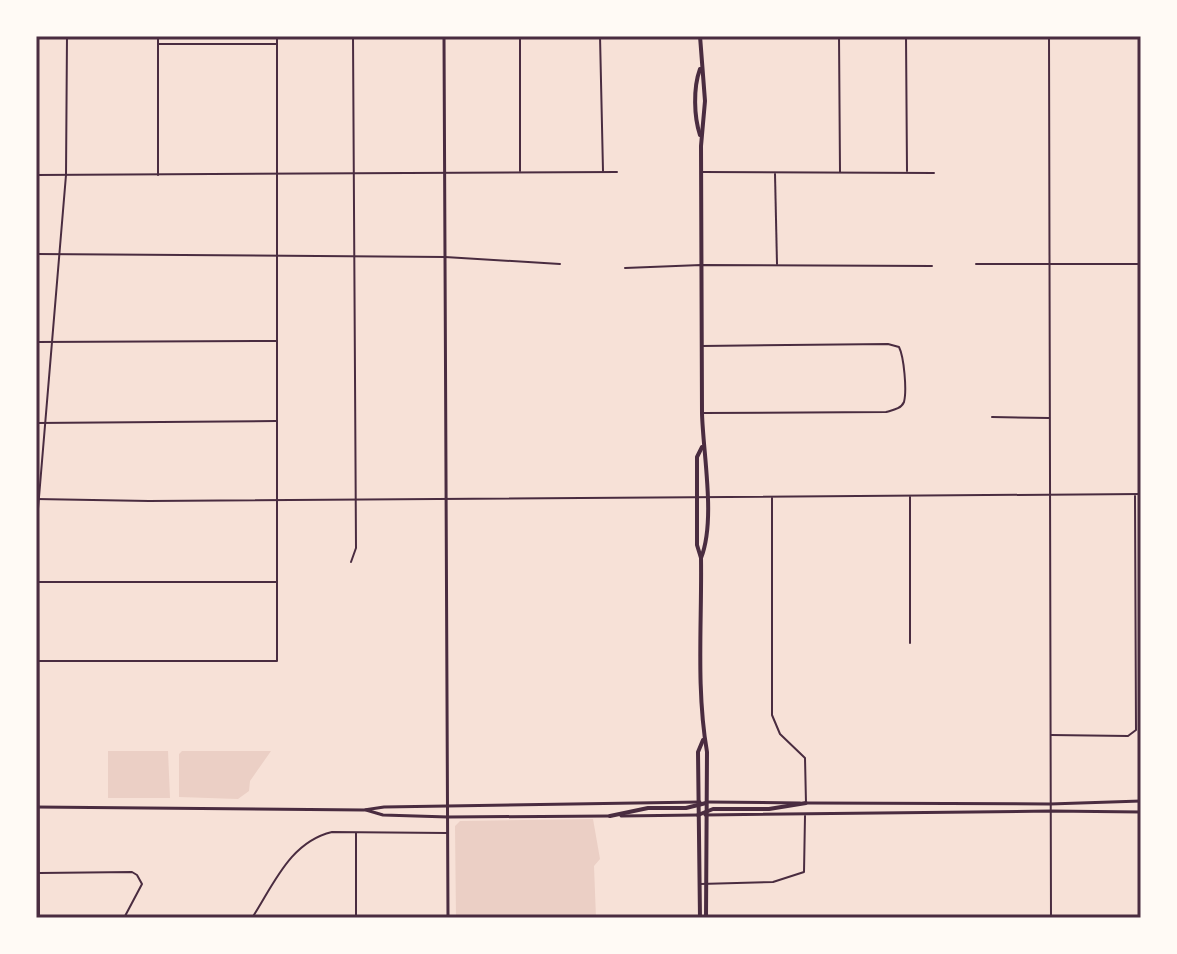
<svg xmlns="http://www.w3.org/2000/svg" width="1177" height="954" viewBox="0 0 1177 954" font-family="'Alegreya Sans',sans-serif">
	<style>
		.green { fill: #ebcfc5 }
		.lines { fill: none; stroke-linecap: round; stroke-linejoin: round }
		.minor { stroke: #4a2c40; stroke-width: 2 }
		.tertiary { stroke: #4a2c40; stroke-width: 3 }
		.secondary { stroke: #4a2c40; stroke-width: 3 }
		.primary { stroke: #4a2c40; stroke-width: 4 }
		.neatline { fill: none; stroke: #4a2c40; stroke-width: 3 }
	</style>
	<rect width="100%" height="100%" fill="#f7e1d7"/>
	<g class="green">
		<path d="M108 751H168L170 798H108Z"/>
		<path d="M182 751H271L250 781 249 791 238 799 179 797V754Z"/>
		<path d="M593 819 600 859 594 866 596 918H456L455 826 460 821Z"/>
	</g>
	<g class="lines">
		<g class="minor">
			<path d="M520 36V171"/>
			<path d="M600 36 603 171"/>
			<path d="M839 36 840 172"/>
			<path d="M906 36 907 171"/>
			<path d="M1049 36 1051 918"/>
			<path d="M158 44H276"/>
			<path d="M702 172 934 173"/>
			<path d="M775 174 777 264"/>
			<path d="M36 175 617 172"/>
			<path d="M158 175V36"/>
			<path d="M36 254 445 257 560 264"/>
			<path d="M976 264H1141"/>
			<path d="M625 268 701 265 932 266"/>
			<path d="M36 342 276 341"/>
			<path d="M702 346 888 344 899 347C904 357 907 390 904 402 901 409 893 410 886 412L703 413"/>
			<path d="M992 417 1049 418"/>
			<path d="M36 423 276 421"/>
			<path d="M772 498V715L780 734 805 758 806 803"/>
			<path d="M36 499 149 501 1141 494"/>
			<path d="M351 562 356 548 353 36"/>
			<path d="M38 582H276"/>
			<path d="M910 643V497"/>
			<path d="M39 661H277V36"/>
			<path d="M1051 735 1128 736 1136 730 1135 496"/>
			<path d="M40 873 132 872 137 875 142 884 124 918"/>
			<path d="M700 884 773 882 804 872 805 816"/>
			<path d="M39 918 38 509 66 175 67 36"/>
			<path d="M252 918C274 884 290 842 332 832L447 833"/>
			<path d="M356 918V833"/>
		</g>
		<path class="tertiary" d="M444 36 448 918"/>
		<g class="secondary">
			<path d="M708 802 800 803"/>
			<path d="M808 803 1050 804 1141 801"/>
			<path d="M36 807 364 810 384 807 700 802"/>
			<path d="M366 810 383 815 448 817 609 816"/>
			<path d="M705 815 1051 811 1141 812"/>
			<path d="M621 816 697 815"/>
		</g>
		<g class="primary">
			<path d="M700 36 705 101 701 146 702 413C703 454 716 520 701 558"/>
			<path d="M700 69C693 88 694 117 700 135"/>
			<path d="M702 447 697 457V545L701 558C702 622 696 689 707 752L706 918"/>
			<path d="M698 815 713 809H769L806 803"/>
			<path d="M610 816 648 808H686L706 803"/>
			<path d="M700 918 698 752 703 740"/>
		</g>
	</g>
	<rect width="1177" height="954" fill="none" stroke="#fffaf5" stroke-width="76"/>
	<rect x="38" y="38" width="1101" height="878" class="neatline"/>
</svg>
